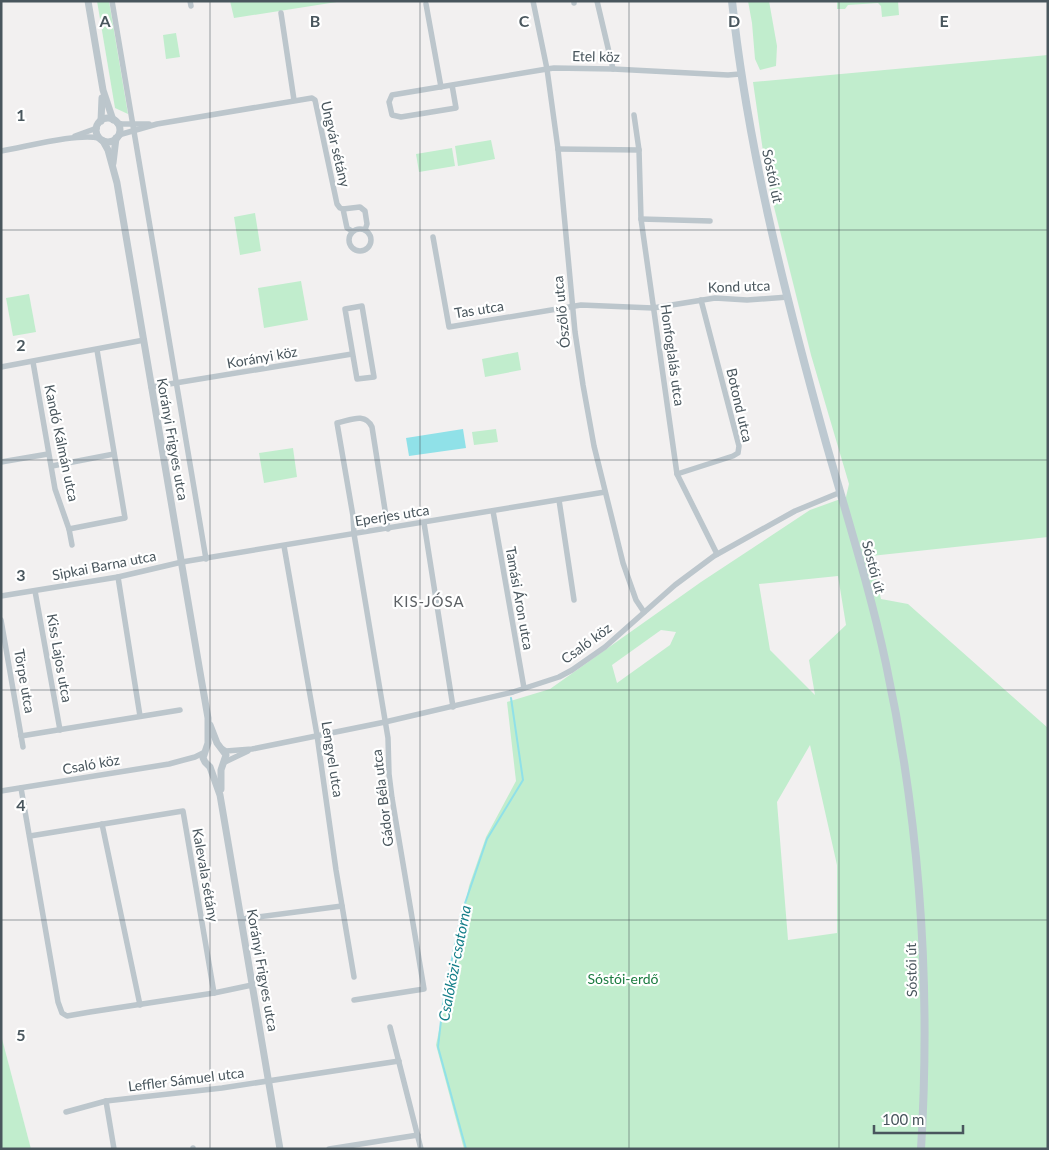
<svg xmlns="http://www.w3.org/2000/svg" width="1049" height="1150" viewBox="0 0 1049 1150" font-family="Lato,sans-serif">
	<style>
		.green { fill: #c1edcd; fill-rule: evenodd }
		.water { fill: #90e1e8 }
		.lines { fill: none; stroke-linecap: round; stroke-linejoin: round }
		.stream { stroke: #90e1e8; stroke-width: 2 }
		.minor { stroke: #bcc6cc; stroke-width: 5.5 }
		.tertiary { stroke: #bcc6cc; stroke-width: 7 }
		.secondary { stroke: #bdc9d1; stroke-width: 8 }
		.grid { fill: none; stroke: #49565d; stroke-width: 1; stroke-opacity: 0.55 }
		.labels { text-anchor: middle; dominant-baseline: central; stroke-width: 4.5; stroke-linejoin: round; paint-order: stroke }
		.street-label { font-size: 14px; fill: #49565d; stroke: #fff }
		.park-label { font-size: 14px; fill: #1b7c40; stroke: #fff }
		.neighbourhood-label { font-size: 15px; letter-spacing: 1px; fill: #5d6165; stroke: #fff }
		.water-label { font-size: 15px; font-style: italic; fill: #137e88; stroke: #fff }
		.grid-label { font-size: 16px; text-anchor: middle; font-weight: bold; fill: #49565d; stroke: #fff; stroke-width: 4.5; stroke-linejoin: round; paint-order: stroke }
	</style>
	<rect width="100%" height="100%" fill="#f2f0f0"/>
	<g class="green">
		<path d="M97 1H109L128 114 115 108Z"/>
		<path d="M230 1H343L234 18Z"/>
		<path d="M748 1H769L777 46 776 66 760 70 755 59 752 23Z"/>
		<path d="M837 1H898L899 15 882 17 881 6 878 3 848 5 845 9H837Z"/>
		<path d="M176 33 180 57 166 59 163 35Z"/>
		<path d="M1048 55V537L871 556 881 599 908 604 1048 728V1149H464L436 1045 469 886 486 837 516 781 507 702 550 689 701 582 810 510 846 497 849 484 811 355 767 179 753 82ZM838 576 846 625 809 660 815 695 770 650 759 584ZM661 630 676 632 670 645 617 683 612 665ZM810 745 837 865V933L788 940 777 802Z"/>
		<path d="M491 140 495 159 458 166 455 146Z"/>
		<path d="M452 148 455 166 419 172 416 154Z"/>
		<path d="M255 213 261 251 240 255 234 217Z"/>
		<path d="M301 281 308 320 264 328 258 288Z"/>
		<path d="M29 294 36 332 13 336 6 298Z"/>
		<path d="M518 352 521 370 485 377 482 359Z"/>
		<path d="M496 429 498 442 474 445 472 432Z"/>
		<path d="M293 448 297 477 264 483 259 453Z"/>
		<path d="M1 1035 31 1149H1Z"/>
	</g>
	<path class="water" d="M463 429 466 448 409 456 406 438Z"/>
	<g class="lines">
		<path class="stream" d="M466 1149 438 1047 443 1003 461 915 487 839 523 780 511 698"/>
		<g class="minor">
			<path d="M112 1 206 559"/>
			<path d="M190 1 191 6"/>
			<path d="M533 1 547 69 558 149 575 332 583 385 594 446 623 563 636 600 644 612"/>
			<path d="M574 1V3"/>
			<path d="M597 1 613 69"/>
			<path d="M426 4 441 87"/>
			<path d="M281 13 294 100"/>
			<path d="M452 85 456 108 401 117 392 115 389 102 392 95 547 69 554 68 613 69 728 75 740 74"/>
			<path d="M634 115 639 150"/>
			<path d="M117 123 122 124H149"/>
			<path d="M75 136 97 128"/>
			<path d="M116 138 122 134 157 124 312 98 315 100 337 204 340 208 343 209 347 228 352 231"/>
			<path d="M558 149 639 150 641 219 677 474 717 554"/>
			<path d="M1 151C26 147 76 133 99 138"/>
			<path d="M343 209 360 207 365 211 367 224 365 230"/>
			<path d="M641 219 710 221"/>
			<circle cx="360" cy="240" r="11"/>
			<path d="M433 237 449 327 581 305 653 308 715 298 747 300 788 297"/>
			<path d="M362 306 374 377 357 379 345 309Z"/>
			<path d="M33 362 55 489 69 529 72 545"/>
			<path d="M1 367 144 340"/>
			<path d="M151 387 352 354"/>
			<path d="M1 462 48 454"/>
			<path d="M52 466 114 454"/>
			<path d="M677 474 733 456 738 453 739 446 701 300"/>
			<path d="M559 500 574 600"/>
			<path d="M493 511 524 688"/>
			<path d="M424 523 453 707"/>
			<path d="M69 529 125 518 97 350"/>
			<path d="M284 546 317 735 336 870 354 977"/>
			<path d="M118 577 140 716"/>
			<path d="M35 591 60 730"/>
			<path d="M1 596 118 577 182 562 605 492"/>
			<path d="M1 620 23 747"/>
			<path d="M21 736 180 710"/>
			<path d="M223 749 226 751 252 749 385 722 513 692 559 677 572 670 605 647 675 585 714 556 795 511 841 492"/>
			<path d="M225 762 248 751"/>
			<path d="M21 788 58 1002 62 1013 67 1016 90 1012 214 993 252 985"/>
			<path d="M1 791 169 764 195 757 205 752"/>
			<path d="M102 824 140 1005"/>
			<path d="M30 836 183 811 214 993"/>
			<path d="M242 919 342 906"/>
			<path d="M354 1000 424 989 392 798 389 774 388 738 354 534 353 516 337 423C351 420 365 412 372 427L388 529"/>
			<path d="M390 1027 421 1149"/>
			<path d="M106 1101 114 1149"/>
			<path d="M66 1112 106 1101 222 1088 399 1061"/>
			<path d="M193 1148V1149"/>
			<path d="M329 1149 418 1135"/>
		</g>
		<g class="tertiary">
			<path d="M88 1 103 90 113 120"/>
			<circle cx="108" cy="130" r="12"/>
			<path d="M101 121 102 98"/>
			<path d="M103 141 108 150 117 183 200 672 208 718V743L203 758 205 762 210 767 220 795 280 1149"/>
			<path d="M113 163 116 138"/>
			<path d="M210 725 217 743 226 755 221 770V789"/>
		</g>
		<path class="secondary" d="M732 1C748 151 786 298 826 443 847 517 870 589 886 664 920 823 931 986 921 1149"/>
	</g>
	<path class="grid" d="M210 1V1149M420 1V1149M629 1V1149M839 1V1149M1 230H1048M1 460H1048M1 690H1048M1 920H1048"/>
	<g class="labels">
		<g class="street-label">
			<text transform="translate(596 56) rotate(1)">Etel köz</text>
			<text transform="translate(336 144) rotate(77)">Ungvár sétány</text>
			<text transform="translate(773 176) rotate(78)">Sóstói út</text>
			<text transform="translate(739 286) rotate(-2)">Kond utca</text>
			<text transform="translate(479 309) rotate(-9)">Tas utca</text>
			<text transform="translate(561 312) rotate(-96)">Ószőlő utca</text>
			<text transform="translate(673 355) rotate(82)">Honfoglalás utca</text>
			<text transform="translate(262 357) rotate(-10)">Korányi köz</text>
			<text transform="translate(740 405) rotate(77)">Botond utca</text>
			<text transform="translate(173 439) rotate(80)">Korányi Frigyes utca</text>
			<text transform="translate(62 443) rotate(78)">Kandó Kálmán utca</text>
			<text transform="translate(392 515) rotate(-9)">Eperjes utca</text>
			<text transform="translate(104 565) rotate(-11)">Sipkai Barna utca</text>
			<text transform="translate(874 567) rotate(75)">Sóstói út</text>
			<text transform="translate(520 598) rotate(80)">Tamási Áron utca</text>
			<text transform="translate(586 643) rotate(-36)">Csaló köz</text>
			<text transform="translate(60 658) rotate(80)">Kiss Lajos utca</text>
			<text transform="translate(25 681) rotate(80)">Törpe utca</text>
			<text transform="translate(333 759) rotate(81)">Lengyel utca</text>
			<text transform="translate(91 764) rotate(-10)">Csaló köz</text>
			<text transform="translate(382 798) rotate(-97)">Gádor Béla utca</text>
			<text transform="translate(206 875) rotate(80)">Kalevala sétány</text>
			<text transform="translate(263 970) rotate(80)">Korányi Frigyes utca</text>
			<text transform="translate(911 970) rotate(-91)">Sóstói út</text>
			<text transform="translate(186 1079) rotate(-7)">Leffler Sámuel utca</text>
		</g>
		<g class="park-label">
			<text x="623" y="978">Sóstói-erdő</text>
		</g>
		<g class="neighbourhood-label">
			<text x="429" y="601">KIS-JÓSA</text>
		</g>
		<g class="water-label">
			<text transform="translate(454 963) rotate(-79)">Csalóközi-csatorna</text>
		</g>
	</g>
	<g class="grid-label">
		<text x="105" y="27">A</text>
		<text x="315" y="27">B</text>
		<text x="524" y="27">C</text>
		<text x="734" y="27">D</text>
		<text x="944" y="27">E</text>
		<text x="21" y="121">1</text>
		<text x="21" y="351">2</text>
		<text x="21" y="581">3</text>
		<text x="21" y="811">4</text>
		<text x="21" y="1041">5</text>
	</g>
	<rect width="1049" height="1150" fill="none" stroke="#49565d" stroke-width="5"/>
	<path d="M874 1125v8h89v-8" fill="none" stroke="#49565d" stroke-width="2.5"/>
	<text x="882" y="1125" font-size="15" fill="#49565d" stroke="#ffffff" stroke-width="4" paint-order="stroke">100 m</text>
</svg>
